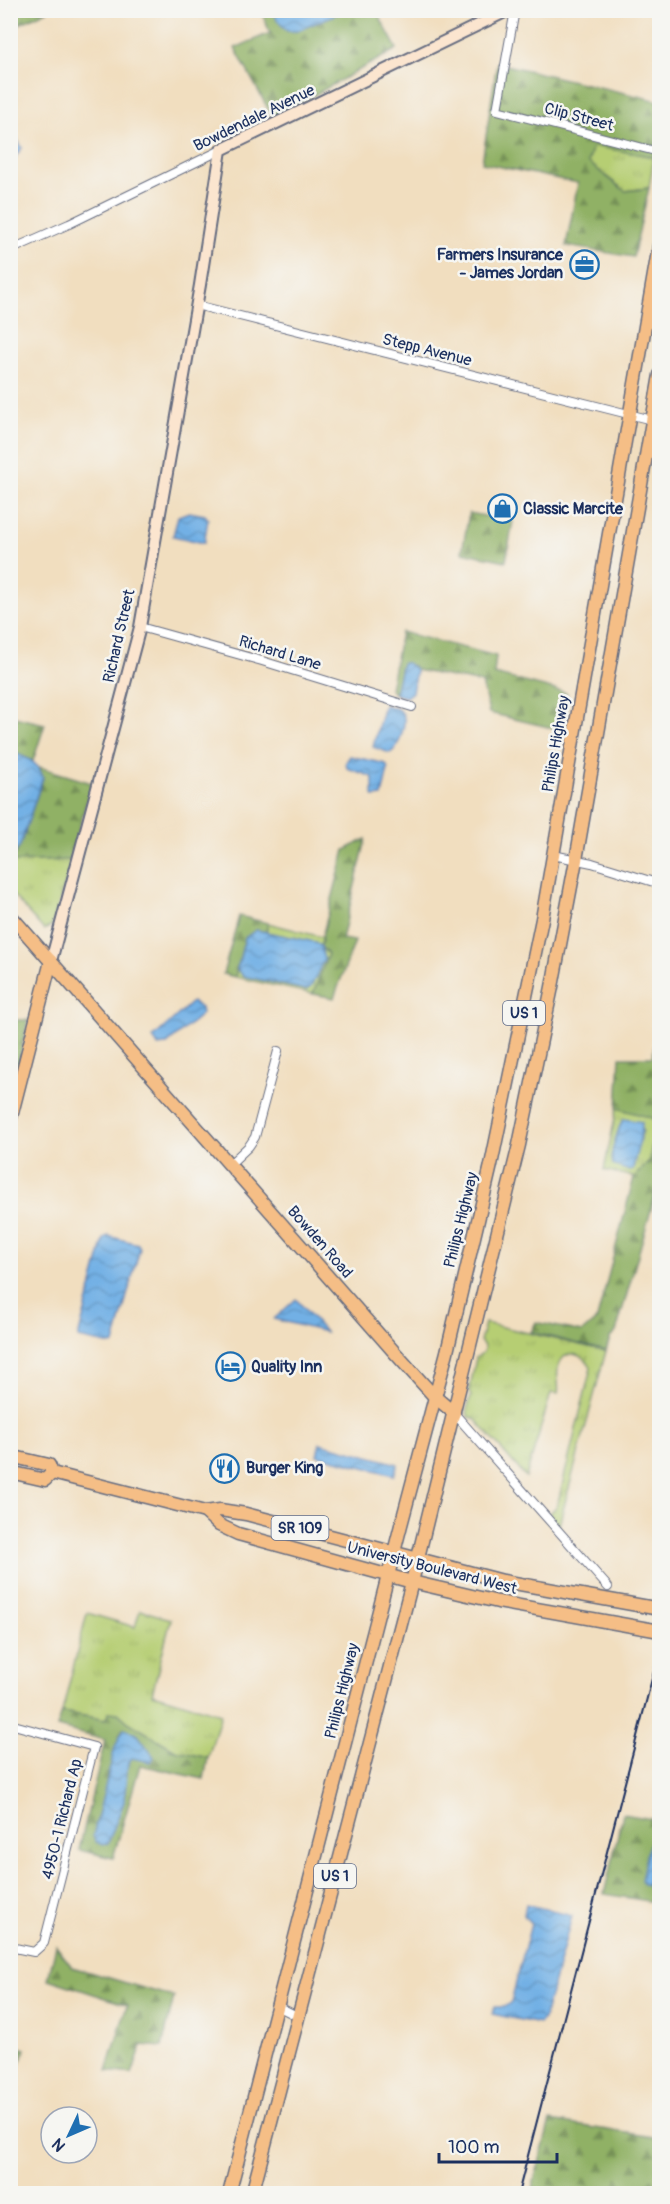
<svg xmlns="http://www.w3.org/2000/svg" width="670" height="2204" viewBox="0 0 670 2204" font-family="Pangolin,sans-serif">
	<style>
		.grass { fill: url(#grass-tufts); stroke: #687e68; stroke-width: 1.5; fill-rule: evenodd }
		.forest { fill: url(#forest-firs); stroke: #567062; stroke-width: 1.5; fill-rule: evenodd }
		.water { fill: url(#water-waves); stroke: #4670a2; stroke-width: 1.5 }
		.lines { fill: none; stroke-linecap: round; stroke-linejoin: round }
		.street-casing { stroke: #666c80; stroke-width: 10 }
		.secondary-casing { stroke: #666c80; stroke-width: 14 }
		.primary-casing { stroke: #666c80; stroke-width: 15 }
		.street { stroke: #fff; stroke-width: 8 }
		.secondary { stroke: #fbe5cf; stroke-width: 10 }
		.primary { stroke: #f5be86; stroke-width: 12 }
		.rail { stroke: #1b2f5e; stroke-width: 2 }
		.labels { text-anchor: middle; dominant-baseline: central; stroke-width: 5; stroke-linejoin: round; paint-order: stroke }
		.shield { fill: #f6f6f2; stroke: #5d6b8a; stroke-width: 1.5 }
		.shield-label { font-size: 15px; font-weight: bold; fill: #1b2f5e }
		.street-label { font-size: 16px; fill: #1b2f5e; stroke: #f6f6f2 }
		.poi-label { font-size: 16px; font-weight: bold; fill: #1b2f5e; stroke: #f6f6f2; text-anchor: start }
	</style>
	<defs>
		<pattern id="grass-tufts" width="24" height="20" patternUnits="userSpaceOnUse" patternTransform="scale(1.5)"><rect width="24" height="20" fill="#b6ce73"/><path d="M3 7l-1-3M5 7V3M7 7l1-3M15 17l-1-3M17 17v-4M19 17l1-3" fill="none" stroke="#9cb166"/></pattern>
		<pattern id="forest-firs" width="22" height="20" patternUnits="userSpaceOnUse" patternTransform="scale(1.5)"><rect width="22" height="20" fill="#90b165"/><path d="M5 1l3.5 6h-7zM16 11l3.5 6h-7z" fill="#759056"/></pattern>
		<pattern id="water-waves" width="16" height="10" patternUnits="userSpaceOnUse" patternTransform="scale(1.5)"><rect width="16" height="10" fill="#72b0e5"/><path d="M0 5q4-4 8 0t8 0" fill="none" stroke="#5d90bd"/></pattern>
	</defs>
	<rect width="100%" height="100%" fill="#f6f6f2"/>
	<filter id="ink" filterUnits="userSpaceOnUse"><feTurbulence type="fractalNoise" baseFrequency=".0167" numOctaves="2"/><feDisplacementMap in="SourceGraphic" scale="12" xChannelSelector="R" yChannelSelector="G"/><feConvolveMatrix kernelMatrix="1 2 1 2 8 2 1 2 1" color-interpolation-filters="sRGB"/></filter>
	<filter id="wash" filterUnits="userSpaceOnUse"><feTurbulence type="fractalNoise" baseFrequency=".008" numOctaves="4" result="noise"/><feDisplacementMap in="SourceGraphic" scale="24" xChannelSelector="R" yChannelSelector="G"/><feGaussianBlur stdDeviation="1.35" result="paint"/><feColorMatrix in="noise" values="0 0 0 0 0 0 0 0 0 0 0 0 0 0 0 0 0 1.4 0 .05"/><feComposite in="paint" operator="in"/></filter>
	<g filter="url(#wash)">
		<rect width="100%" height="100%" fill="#f1debf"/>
		<g class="grass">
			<path d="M592 145 654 157 649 188 625 191 588 162Z"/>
			<path d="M70 860 68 874 52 926 44 930 11 893 10 862Z"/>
			<path d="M268 923 322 937 321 947 328 954 313 994 235 977 237 969 243 976 315 942 266 932Z"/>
			<path d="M617 1108 658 1119 649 1161 634 1177 604 1170ZM624 1119 643 1131 636 1150 633 1169 612 1154C616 1143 616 1128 624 1119Z"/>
			<path d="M485 1323 606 1351 559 1525 549 1514 557 1506 591 1368C585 1355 566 1346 559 1365 555 1374 560 1384 558 1394L551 1393 526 1477 474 1418 468 1417 467 1409 471 1396 469 1392 476 1358 483 1352 485 1347 480 1341Z"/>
			<path d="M140 1610 171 1619 152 1694 221 1714 208 1758 175 1750 128 1722 118 1713 106 1720 62 1712 87 1613 135 1627Z"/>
		</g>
		<g class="forest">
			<path d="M11 10H47V11L11 28Z"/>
			<path d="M376 10 397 49 273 118 235 48 270 33 261 11H273L278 21 297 31 343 11Z"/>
			<path d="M497 63 659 101V134L654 157 593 146 588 162 625 191 649 188 633 257 566 246 578 183 482 163Z"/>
			<path d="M469 513 513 521 506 561 462 552Z"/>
			<path d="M401 632 496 656 494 674 567 693 565 720 556 729 489 713 482 683 416 670 413 666 402 664 395 694 390 689Z"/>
			<path d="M10 716 45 724 33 761 11 751Z"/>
			<path d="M39 767 92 783 70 860 11 862 20 846 43 778Z"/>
			<path d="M366 839 342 939 355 941 334 998 313 994 328 954 321 947 322 937 345 850Z"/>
			<path d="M239 916 268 923 266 932 256 930 245 938 235 977 223 974Z"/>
			<path d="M13 1020H28L11 1097 10 1035Z"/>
			<path d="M659 1028V1182L616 1332 610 1338 606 1351 531 1332 536 1322 582 1332 597 1319 634 1177 649 1161 658 1120 617 1108 620 1057H652Z"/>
			<path d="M62 1712 105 1720 109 1712 118 1713 128 1722 175 1750 208 1758 204 1779 140 1765 113 1858 79 1850 105 1740 57 1727ZM138 1735 151 1762 132 1757 128 1763Z"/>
			<path d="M623 1814 659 1820 652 1883 655 1877 659 1875V1890L654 1902 604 1894Z"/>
			<path d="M56 1946 72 1967 174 1997 162 2047 142 2045 132 2074 107 2071 127 2005 48 1979Z"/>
			<path d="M11 2045 26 2049 11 2082 10 2045Z"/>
			<path d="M550 2121 659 2138V2193H531Z"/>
		</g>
		<g class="water">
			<path d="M273 11H343L297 31H287L278 21Z"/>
			<path d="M11 129 22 148 11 163Z"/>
			<path d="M189 512 205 515 208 519 204 543 173 536 178 516Z"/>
			<path d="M402 663H407L416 670 412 692 406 697 395 694Z"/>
			<path d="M384 705C390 707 398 707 402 713 408 720 399 749 390 753L373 747Z"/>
			<path d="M10 751C26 758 37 760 43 777L20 846 11 859Z"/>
			<path d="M350 756 386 764 388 769 382 796 374 797 373 795V777L347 768 346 762Z"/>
			<path d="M256 930 315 942 321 947 324 959 311 987 306 990 243 976 237 969 245 938Z"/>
			<path d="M192 1002 201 1008 202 1014 166 1045 158 1046 153 1038Z"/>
			<path d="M624 1119 642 1122C643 1136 635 1154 633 1169L629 1171 613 1165C613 1161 611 1158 612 1154 612 1148 620 1123 624 1119Z"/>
			<path d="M108 1236 138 1244 140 1248 114 1344 111 1345 78 1338 104 1239Z"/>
			<path d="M296 1299 325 1332 274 1319Z"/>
			<path d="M320 1443 398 1464 394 1475 317 1455Z"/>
			<path d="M124 1728 138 1735 154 1757 151 1762 132 1758 128 1763 124 1802 108 1843 103 1845 96 1842 93 1836 115 1747Z"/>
			<path d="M659 1829V1875L655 1877 648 1886 644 1885 641 1880 647 1851 657 1831Z"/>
			<path d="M526 1904 572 1916 544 2018 539 2024 492 2014 495 2007H504L511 2002 531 1924 524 1915Z"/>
		</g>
	</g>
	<g filter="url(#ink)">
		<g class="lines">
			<defs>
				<g id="street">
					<path d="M515 10 497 110 655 151"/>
					<path d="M10 250 69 224 221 150"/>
					<path d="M196 305 652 420"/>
					<path d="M140 627 262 661 412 707"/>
					<path d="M553 855 592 863 660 884"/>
					<path d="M230 1164 249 1146 255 1137 278 1051"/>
					<path d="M454 1413 608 1587"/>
					<path d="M10 1724 94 1747 44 1943 34 1952 10 1947"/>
					<path d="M277 2006 297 2016"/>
				</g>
				<path id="secondary" d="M51 961 140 627 200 285 221 150 509 10"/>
				<g id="primary">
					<path d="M10 915 396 1354 434 1396 454 1413"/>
					<path d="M10 1121 51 961"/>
					<path d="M10 1456 49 1465 52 1473 205 1512 220 1510 246 1514 503 1581 660 1609"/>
					<path d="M10 1472 45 1480 52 1473"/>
					<path d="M205 1512 219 1525 238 1534 412 1582 498 1602 660 1631"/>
					<path d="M229 2194 401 1525 447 1352 491 1165 542 919 660 240"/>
					<path d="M252 2194 412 1582 519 1145 552 987 576 860 660 375"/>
				</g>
			</defs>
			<use href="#street" class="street-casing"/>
			<use href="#secondary" class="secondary-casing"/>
			<use href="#primary" class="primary-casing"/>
			<use href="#street" class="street"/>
			<use href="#secondary" class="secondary"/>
			<use href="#primary" class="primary"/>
			<path class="rail" d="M518 2194 660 1648"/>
		</g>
	</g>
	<defs>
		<symbol id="office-ring" viewBox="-11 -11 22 22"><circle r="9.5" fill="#f6f6f2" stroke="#1f6fb2" stroke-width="1.5"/><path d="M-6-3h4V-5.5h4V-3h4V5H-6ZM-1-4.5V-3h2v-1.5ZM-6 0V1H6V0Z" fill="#1f6fb2"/></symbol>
		<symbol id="shop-ring" viewBox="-11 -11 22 22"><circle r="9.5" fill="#f6f6f2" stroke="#1f6fb2" stroke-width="1.5"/><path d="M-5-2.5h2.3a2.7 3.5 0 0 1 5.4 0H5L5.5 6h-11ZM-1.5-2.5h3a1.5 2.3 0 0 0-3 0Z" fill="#1f6fb2"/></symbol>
		<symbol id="hotel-ring" viewBox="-11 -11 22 22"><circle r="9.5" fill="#f6f6f2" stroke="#1f6fb2" stroke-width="1.5"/><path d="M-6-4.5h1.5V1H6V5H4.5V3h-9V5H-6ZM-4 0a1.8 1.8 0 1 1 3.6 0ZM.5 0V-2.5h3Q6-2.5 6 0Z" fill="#1f6fb2"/></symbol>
		<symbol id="restaurant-ring" viewBox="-11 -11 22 22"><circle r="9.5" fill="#f6f6f2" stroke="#1f6fb2" stroke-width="1.5"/><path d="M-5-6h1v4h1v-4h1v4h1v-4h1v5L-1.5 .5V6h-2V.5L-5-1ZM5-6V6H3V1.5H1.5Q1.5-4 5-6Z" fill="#1f6fb2"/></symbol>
	</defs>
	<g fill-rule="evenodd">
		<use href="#office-ring" x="568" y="248" width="33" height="33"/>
		<use href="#shop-ring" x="486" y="492" width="33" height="33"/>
		<use href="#hotel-ring" x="214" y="1350" width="33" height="33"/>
		<use href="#restaurant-ring" x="208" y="1452" width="33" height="33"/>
	</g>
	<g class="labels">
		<g class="shield">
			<rect x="503" y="1001" width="42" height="24" rx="4.5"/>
			<rect x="271.5" y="1516" width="57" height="24" rx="4.5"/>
			<rect x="314" y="1864" width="42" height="24" rx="4.5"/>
		</g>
		<g class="shield-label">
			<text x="524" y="1013">US 1</text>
			<text x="300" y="1528">SR 109</text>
			<text x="335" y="1876">US 1</text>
		</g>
		<g class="street-label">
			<text transform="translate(579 117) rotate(15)">Clip Street</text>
			<text transform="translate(254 118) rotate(-26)">Bowdendale Avenue</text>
			<text transform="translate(427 350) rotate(14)">Stepp Avenue</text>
			<text transform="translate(119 636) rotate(-77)">Richard Street</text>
			<text transform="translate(280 653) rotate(17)">Richard Lane</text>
			<text transform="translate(556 744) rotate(-80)">Philips Highway</text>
			<text transform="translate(461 1220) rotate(-76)">Philips Highway</text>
			<text transform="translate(320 1242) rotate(49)">Bowden Road</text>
			<text transform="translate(432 1568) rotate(14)">University Boulevard West</text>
			<text transform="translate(342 1691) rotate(-76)">Philips Highway</text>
			<text transform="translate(62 1819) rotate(-76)">4950-1 Richard Ap</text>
		</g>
		<g class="poi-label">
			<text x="563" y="255" text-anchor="end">Farmers Insurance<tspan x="563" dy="18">- James Jordan</tspan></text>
			<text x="523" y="509">Classic Marcite</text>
			<text x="251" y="1367">Quality Inn</text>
			<text x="246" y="1468">Burger King</text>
		</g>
	</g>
	<rect width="670" height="2204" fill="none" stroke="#f6f6f2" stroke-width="36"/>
	<g transform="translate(69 2135) rotate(226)"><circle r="28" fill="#f6f6f2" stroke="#9ea6b7" stroke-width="1.5"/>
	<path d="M0-4.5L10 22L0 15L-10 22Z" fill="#1f6fb2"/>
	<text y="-9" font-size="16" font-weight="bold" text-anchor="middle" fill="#1b2f5e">N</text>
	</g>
	<path d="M439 2153v9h118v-9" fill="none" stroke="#1b2f5e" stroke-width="3"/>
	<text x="448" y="2153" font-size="18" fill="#1b2f5e" stroke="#f6f6f2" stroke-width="4.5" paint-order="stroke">100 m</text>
</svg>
